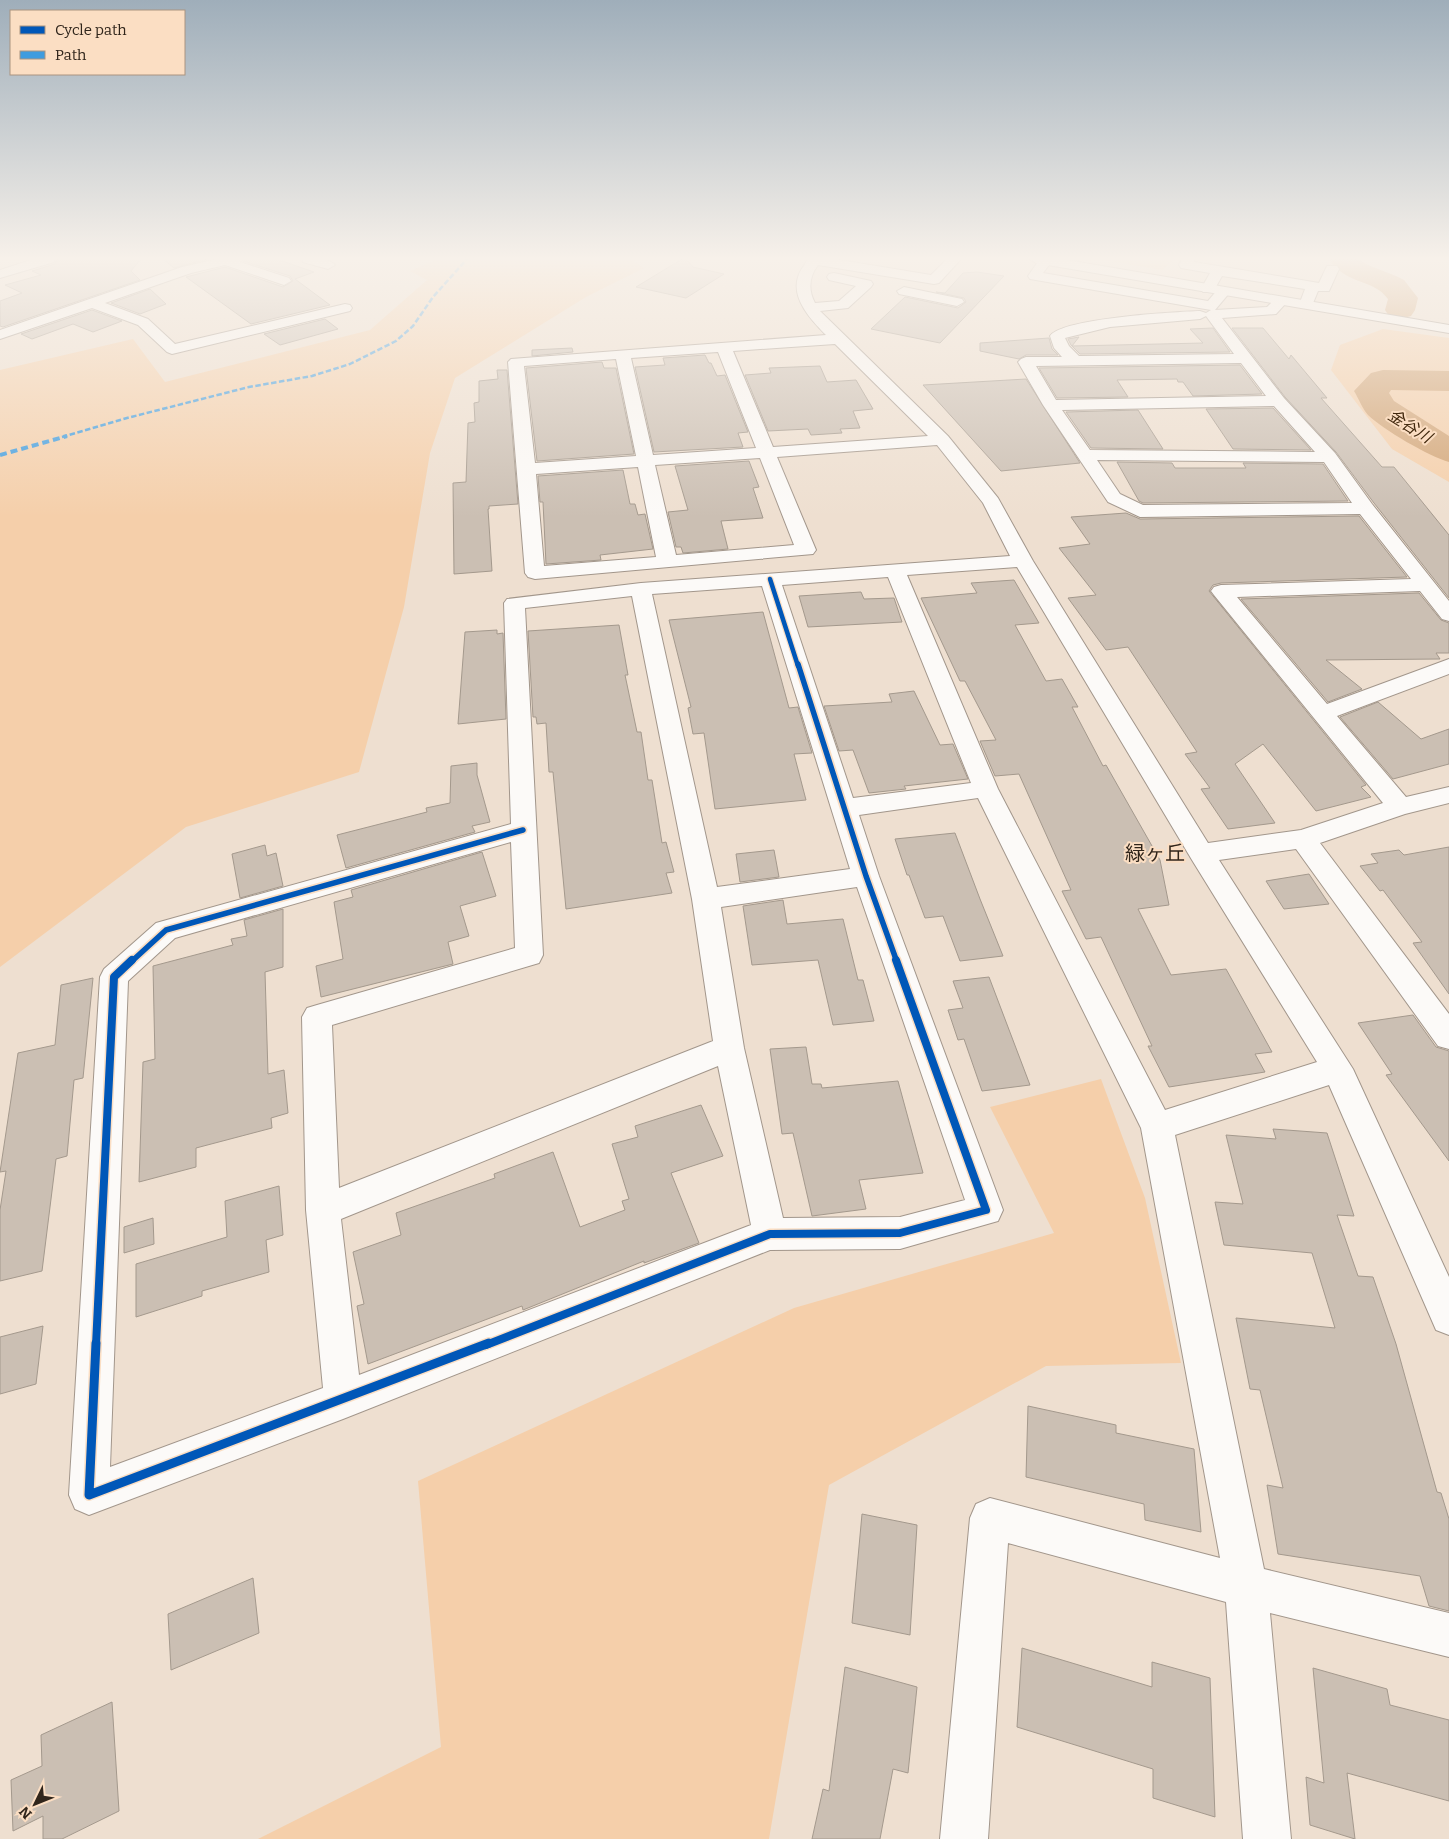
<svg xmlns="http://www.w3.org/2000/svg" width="1449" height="1839" viewBox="0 0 1449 1839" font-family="Bitter,'Noto Sans JP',serif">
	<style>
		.green { fill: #f5cfaa }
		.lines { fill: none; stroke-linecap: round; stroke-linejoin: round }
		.river { fill: #d3a576; fill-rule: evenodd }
		.building { fill: #cbbfb3; stroke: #a4998d }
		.minor-casing { stroke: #a2968b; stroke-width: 2 }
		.highway-casing { stroke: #a2968b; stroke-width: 2 }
		.minor { fill: #fcfaf8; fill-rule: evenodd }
		.highway { fill: #fcfaf8; fill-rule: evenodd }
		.quiet-far1 { stroke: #3e9cdf; stroke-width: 2.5; stroke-dasharray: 5.5 2.5; stroke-linecap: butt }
		.quiet { stroke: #3e9cdf; stroke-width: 4; stroke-dasharray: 7 4; stroke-linecap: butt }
		.cycleway-far3-casing { stroke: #fbdec3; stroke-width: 7 }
		.cycleway-far2-casing { stroke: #fbdec3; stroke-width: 9 }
		.cycleway-far1-casing { stroke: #fbdec3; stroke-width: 11 }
		.cycleway-casing { stroke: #fbdec3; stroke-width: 12 }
		.cycleway-far3 { stroke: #0057b8; stroke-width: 4.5 }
		.cycleway-far2 { stroke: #0057b8; stroke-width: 5.5 }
		.cycleway-far1 { stroke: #0057b8; stroke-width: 8 }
		.cycleway { stroke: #0057b8; stroke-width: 9 }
		.labels { text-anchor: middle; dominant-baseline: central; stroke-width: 4; stroke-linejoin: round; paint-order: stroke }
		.far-water-label { font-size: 16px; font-style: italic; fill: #41280d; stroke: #fbdec3 }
		.quarter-label { font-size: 20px; fill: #30251b; stroke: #fbdec3 }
	</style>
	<rect width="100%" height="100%" fill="#eedfd0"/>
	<g class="green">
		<path d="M438 259H630L644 268 586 297 455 378 430 453 404 607 359 772 186 827 0 967V370L133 339 165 382 370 330 427 280 410 271Z"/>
		<path d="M1098 259H1175L1162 270Z"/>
		<path d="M1383 329 1449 338V482L1392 449 1331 370 1340 345Z"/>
		<path d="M1101 1079 1145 1198 1181 1363 1046 1366 829 1485 769 1839H258L441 1747 418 1481 794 1308 1054 1233 990 1107Z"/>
	</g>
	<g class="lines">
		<g class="river">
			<path d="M1329 259H1358L1368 265 1396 276 1404 280 1418 298 1415 310 1411 316 1400 319 1389 316 1385 310 1388 299C1373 278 1347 286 1329 259Z"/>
			<path d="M1383 370 1449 371V391L1391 390 1389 393 1394 401 1449 436V462C1430 457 1382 429 1368 415 1362 408 1359 399 1354 391L1371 373Z"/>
		</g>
	</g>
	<g class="building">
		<path d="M57 259H141L131 271 140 280 3 327 0 326V301L22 293 5 285 41 275 32 271 55 264Z"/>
		<path d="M163 259H207L174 268Z"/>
		<path d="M244 259H276L314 272 295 279 330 305 251 324 186 277 225 267 283 287 293 281 290 276 243 261Z"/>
		<path d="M682 259H686L693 267 724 274 686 298 636 287Z"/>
		<path d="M977 272 1004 276 940 343 871 329 905 297 958 308 966 302 964 298 936 292 945 293 963 273Z"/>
		<path d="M150 289 166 304 140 314 111 303Z"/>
		<path d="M92 310 122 321 93 332 73 324 32 339 21 334Z"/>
		<path d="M325 319 338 329 280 345 264 334Z"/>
		<path d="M1213 328 1230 352 1080 354 1071 345 1068 339 1079 337 1072 346 1203 343 1190 329Z"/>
		<path d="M1232 328H1263L1289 359 1291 355 1327 398H1321L1382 467H1394L1449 535V598L1374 503 1336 452 1285 397Z"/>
		<path d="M1049 338 1052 349 1058 355H1026L1019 359 980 351V343Z"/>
		<path d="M572 348 573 352 532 356V350Z"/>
		<path d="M705 355 709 363H711L717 376 725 375 748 432 738 433 743 447 654 452 635 367 665 365 663 358Z"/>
		<path d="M602 362 604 368H616L634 454 537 461 526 368Z"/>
		<path d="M1240 365 1262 394 1193 396 1183 382H1178L1177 379 1117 380 1128 397 1057 398 1039 368Z"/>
		<path d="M820 366 827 382 856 380 873 409 853 411 860 428 840 429 842 433 811 435 808 429 768 431 745 375 771 373 769 368Z"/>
		<path d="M497 370H507L518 504 489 506V509H488L492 571 454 574 453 483 466 482 468 423 475 422 474 403 479 402V381L498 379Z"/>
		<path d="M1026 379 1080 463 1001 471 923 385Z"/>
		<path d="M1273 408 1311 450 1233 449 1206 409Z"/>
		<path d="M1138 410 1163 449 1091 448 1066 412Z"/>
		<path d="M749 461 759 487 753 488 763 518 721 521 728 549 683 553 681 547H676L668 512 688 510 675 466Z"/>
		<path d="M1117 462 1172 463 1175 468H1246L1243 463 1323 464 1348 501 1143 503 1139 501Z"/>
		<path d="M623 470 630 504H635L638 515 645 514 653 549 600 555 601 560 546 564 543 502H540L538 476Z"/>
		<path d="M1126 513 1140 519 1359 516 1407 577 1221 583 1213 585 1209 591 1366 785 1361 787 1371 797 1316 811 1263 744 1235 764 1275 823 1228 829 1201 789 1210 788 1185 754 1197 752 1128 647 1106 650 1068 598 1096 595 1059 548 1090 544 1071 517Z"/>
		<path d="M1014 580 1039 623 1015 625 1046 681 1062 679 1078 707H1072L1103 766 1106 765 1160 860 1169 905 1138 909 1171 975 1226 969 1272 1052 1255 1054 1265 1072 1169 1087 1148 1046H1152L1101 937 1086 939 1062 891 1071 890 1019 774 995 776 980 741 996 740 965 681H960L921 598 977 593 971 583Z"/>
		<path d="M861 592 864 599 894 598 902 622 808 627 799 596Z"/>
		<path d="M1419 593 1441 620 1449 623V653H1436L1440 659 1326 660 1362 689 1328 702 1241 599Z"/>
		<path d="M763 612 789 708 798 707 812 753 794 754 806 800 715 809 704 733 693 734 688 708 691 707 669 620Z"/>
		<path d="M619 625 628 675H625L637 732H641L648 780H652L662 843 666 842 674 872 666 873 672 893 566 909 553 772H549L546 723 537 724 536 717H533L528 631Z"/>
		<path d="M497 630V634L503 633 506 719 458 724 465 632Z"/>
		<path d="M914 691 940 745 953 744 968 779 904 786 906 789 869 793 853 750 839 751 824 706 892 702 889 694Z"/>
		<path d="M1378 702 1421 739 1449 729V764L1393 779 1340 717Z"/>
		<path d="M477 763V775L490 822 472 826 475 832 346 868 337 835 427 812 426 808 450 803 451 766Z"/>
		<path d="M955 833 980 899 1003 956 960 961 943 916 925 918 909 875H907L895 839Z"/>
		<path d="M265 845 267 856 276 853 283 886 240 898 232 854Z"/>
		<path d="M1449 847V994L1413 943 1422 942 1383 890 1380 891 1360 866 1378 863 1371 854 1399 850 1404 855Z"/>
		<path d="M774 850 779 877 740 882 736 854Z"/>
		<path d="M482 852 496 896 460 906 469 936 448 942 453 964 321 997 316 966 343 959 334 902 353 897 351 890Z"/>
		<path d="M1309 874 1329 904 1284 909 1266 881Z"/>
		<path d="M783 900 787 924 843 919 858 980H863L874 1021 833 1025 818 960 752 965 743 906Z"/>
		<path d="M283 909V967L265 972 268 1074 284 1070 288 1113 271 1118 272 1128 196 1148V1167L139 1182 143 1062 155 1059 153 966 233 945 231 939 247 936 244 920Z"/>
		<path d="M989 977 1030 1085 982 1091 964 1039 958 1040 948 1010 963 1008 953 981Z"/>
		<path d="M93 978 83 1078 74 1080 67 1156 56 1159 42 1271 0 1281V1210L6 1171 0 1172 18 1053 55 1045 61 985Z"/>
		<path d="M1413 1015 1436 1047 1449 1051V1161L1386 1075 1392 1074 1358 1023Z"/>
		<path d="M806 1047 812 1084H821L822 1088 898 1081 923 1173 859 1180 866 1209 812 1216 793 1133 782 1134 770 1049Z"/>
		<path d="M701 1105 723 1156 671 1173 699 1243 644 1263V1261L523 1310 522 1306 368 1364 357 1306 364 1304 353 1252 401 1235 396 1213 495 1178 494 1174 553 1152 580 1227 625 1210 622 1201 629 1199 612 1144 638 1137 635 1126Z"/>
		<path d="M1273 1129 1327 1133 1354 1216 1337 1215 1358 1276 1373 1277 1396 1344 1437 1492 1441 1493 1449 1519V1611L1429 1606 1420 1576 1278 1554 1267 1485 1283 1488 1260 1390 1250 1389 1236 1318 1335 1328 1312 1253 1224 1245 1215 1202 1243 1204 1226 1135 1276 1139Z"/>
		<path d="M279 1186 283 1235 266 1240 269 1272 202 1291V1296L136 1317V1264L227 1237 225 1201Z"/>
		<path d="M153 1218 154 1244 124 1253V1227Z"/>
		<path d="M43 1326 36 1384 0 1394V1337Z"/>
		<path d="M1028 1406 1116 1425V1433L1194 1449 1201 1532 1145 1520 1144 1504 1026 1477Z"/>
		<path d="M862 1514 917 1525 910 1635 852 1623Z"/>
		<path d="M253 1578 259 1633 171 1670 168 1614Z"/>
		<path d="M1022 1648 1152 1687V1662L1210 1678 1215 1817 1153 1798V1769L1017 1727Z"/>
		<path d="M845 1667 917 1687 908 1773 893 1769 880 1839H812L823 1789 829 1791Z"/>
		<path d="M1313 1668 1387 1689 1390 1705 1449 1720V1801L1347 1773 1355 1839 1310 1825 1306 1777 1324 1783Z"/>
		<path d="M112 1702 119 1811 62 1839H43V1816L13 1831 11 1780 42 1766 41 1735Z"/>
	</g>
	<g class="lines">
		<defs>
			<g id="minor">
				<path d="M34 259H55L54 262 0 278V270Z"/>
				<path d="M217 259H242L240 262 289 278 291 281 284 285 225 265 191 273 105 303 148 319 175 344 345 304 350 305 352 308 350 311 172 354 167 352 138 325 92 308 0 339V330L182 267Z"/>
				<path d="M302 259C312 259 327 257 335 265L328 269 303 262Z"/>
				<path d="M808 259H834L931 275 947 259H961L939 283 934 284 818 265C809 277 808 290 815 303L839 301 856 286 829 280 827 277 829 274 834 273 871 281 873 284 871 287 848 308 820 311 948 436 998 498 1033 561 1208 843 1301 830 1383 803 1214 595 1211 591 1214 587 1221 585 1411 579 1360 514 1140 517 1108 502 1043 405 1018 362 1021 359 1026 357H1062L1054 348 1050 336C1062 318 1175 312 1200 311L1206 313 1211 310 1030 279 1028 276 1040 259H1050L1052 261 1043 273 1208 301 1219 288H1229L1231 291 1215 310 1267 307 1276 298H1286L1288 301 1276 314 1222 318 1284 398 1335 453 1372 504 1449 601V621L1442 619 1420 591 1237 597 1327 704 1449 659V674L1337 716 1406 797 1449 787V803L1405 814 1320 843 1449 1014V1049L1438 1046 1296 849 1219 860 1353 1069 1449 1277V1335L1436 1330 1329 1085 1175 1135 1264 1569 1449 1613V1657L1270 1613 1291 1839H1243L1226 1602 1008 1543 988 1839H940L970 1518 976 1504 990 1498 1220 1558 1141 1128 978 798 859 815 879 876 1003 1210 998 1221 900 1249 770 1250 343 1419 89 1515 75 1509 69 1495 100 977 104 969 156 923 511 824 504 603 507 599 641 583 1010 556 983 503 937 445 777 457 816 550 813 554 535 579 528 577 525 573 508 362 511 359 826 335C812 321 791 299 798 277 800 270 805 265 808 259ZM1206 316 1234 354 1079 356 1069 346 1065 338 1110 327 1200 319ZM835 344 928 436 773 447 733 351ZM718 352 756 448 653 455 631 358ZM616 359 636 456 535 463 524 366ZM1241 363 1266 396 1056 400 1036 366ZM1274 406 1315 452 1090 450 1062 410ZM760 458 794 545 676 555 655 465ZM1097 460 1324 462 1352 503 1143 505 1120 494ZM638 467 656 557 544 566 536 474ZM1017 567 1192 860 1317 1062 1165 1110 998 789 907 575ZM888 577 971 783 853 798 782 585ZM762 586 850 869 717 887 652 594ZM632 596 692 899 713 1041 339 1188 332 1025 539 963 543 955 525 608ZM511 842 515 948 317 1005 307 1008 302 1017 306 1210 323 1388 110 1467 128 981 175 938ZM857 887 965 1200 900 1217 783 1218 744 1048 721 907ZM718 1066 751 1225 359 1375 341 1219Z"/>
				<path d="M1182 259H1195L1194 262 1319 283 1327 266H1337L1339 269 1329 291H1318L1311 308H1301L1299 305 1305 289 1222 276 1213 292H1203L1201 289 1210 273 1181 268 1179 265Z"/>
				<path d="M904 287 962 299 964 302 957 306 899 294 897 291Z"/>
			</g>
			<path id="highway" d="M1030 259H1061L1449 325V333L1036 263Z"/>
		</defs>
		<use href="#minor" class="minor-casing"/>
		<use href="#highway" class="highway-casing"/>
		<use href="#minor" class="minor"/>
		<use href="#highway" class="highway"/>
		<path class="quiet-far1" d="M62 437 127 418 249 387 312 376 350 364 396 341 413 326 433 297 467 259"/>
		<path class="quiet" d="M0 455 67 436"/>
		<defs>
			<path id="cycleway-far3" d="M770 579 798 666"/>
			<g id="cycleway-far2">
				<path d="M798 664 866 876 897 962"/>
				<path d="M131 962 166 930 523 830"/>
			</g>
			<g id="cycleway-far1">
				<path d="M96 1345 114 977 132 960"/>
				<path d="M486 1345 770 1234 900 1233 986 1210 896 960"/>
			</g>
			<path id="cycleway" d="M96 1343 89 1495 489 1343"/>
		</defs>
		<use href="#cycleway-far3" class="cycleway-far3-casing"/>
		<use href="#cycleway-far2" class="cycleway-far2-casing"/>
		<use href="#cycleway-far1" class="cycleway-far1-casing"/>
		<use href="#cycleway" class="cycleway-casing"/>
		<use href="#cycleway-far3" class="cycleway-far3"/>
		<use href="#cycleway-far2" class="cycleway-far2"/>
		<use href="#cycleway-far1" class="cycleway-far1"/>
		<use href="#cycleway" class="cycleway"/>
	</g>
	<linearGradient id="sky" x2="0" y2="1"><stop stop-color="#9faeba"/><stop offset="0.5" stop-color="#f7f1ea"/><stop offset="1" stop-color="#f7f1ea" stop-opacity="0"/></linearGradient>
	<rect width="1449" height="517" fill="url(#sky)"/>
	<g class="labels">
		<g class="far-water-label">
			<text transform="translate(1410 426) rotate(32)">金谷川</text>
		</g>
		<g class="quarter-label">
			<text x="1155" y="853">緑ヶ丘</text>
		</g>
	</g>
	<rect x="10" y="10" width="175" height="65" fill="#fbdec3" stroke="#aa9480"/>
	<rect x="20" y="26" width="25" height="8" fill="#0057b8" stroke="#aa9480"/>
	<text x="55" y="35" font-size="15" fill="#30251b">Cycle path</text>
	<rect x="20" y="51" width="25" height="8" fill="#3e9cdf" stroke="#aa9480"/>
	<text x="55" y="60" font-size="15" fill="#30251b">Path</text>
	<g transform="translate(35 1804) rotate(227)" stroke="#fbdec3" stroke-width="4" paint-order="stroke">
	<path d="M0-4L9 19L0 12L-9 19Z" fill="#30251b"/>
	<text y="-8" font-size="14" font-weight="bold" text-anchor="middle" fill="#30251b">N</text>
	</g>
</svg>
